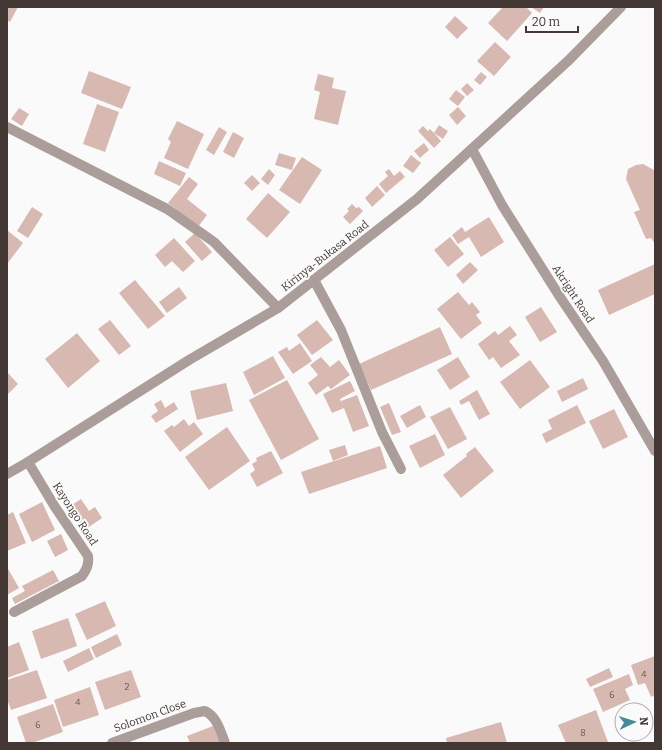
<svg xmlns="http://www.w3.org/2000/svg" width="662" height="750" viewBox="0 0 662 750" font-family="Bitter,serif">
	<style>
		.building { fill: #d7b9b1 }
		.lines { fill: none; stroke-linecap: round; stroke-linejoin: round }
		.minor { stroke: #ab9e9a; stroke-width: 10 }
		.labels { text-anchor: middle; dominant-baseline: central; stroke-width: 4; stroke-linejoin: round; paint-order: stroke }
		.number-label { font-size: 9px; fill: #695853 }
		.street-label { font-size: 11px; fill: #443834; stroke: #fafafa }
	</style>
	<rect width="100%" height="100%" fill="#fafafa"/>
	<g class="building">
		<path d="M7 7H18L10 22 7 20Z"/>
		<path d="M503 7H526L532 13 507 41 488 23Z"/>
		<path d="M531 7H544L540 13Z"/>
		<path d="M455 16 468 28 457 39 445 27Z"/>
		<path d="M495 42 511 57 494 76 477 61Z"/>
		<path d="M89 71 131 87 122 109 81 93Z"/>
		<path d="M481 72 487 77 480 85 474 80Z"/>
		<path d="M318 74 334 78 332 88 346 91 338 125 314 119 320 92 314 90Z"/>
		<path d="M467 83 474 90 467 96 461 89Z"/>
		<path d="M456 90 465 97 458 106 449 99Z"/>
		<path d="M97 104 119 112 105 152 83 144Z"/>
		<path d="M458 107 466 116 457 125 449 115Z"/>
		<path d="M19 108 29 114 22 126 11 119Z"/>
		<path d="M177 121 204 134 188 169 164 158 171 142 168 139Z"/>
		<path d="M439 125 448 131 443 139 434 133 441 141 434 148 418 131 423 126 428 131 430 129 434 133Z"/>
		<path d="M219 127 227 132 214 155 206 150Z"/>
		<path d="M233 132 244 138 234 158 223 152Z"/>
		<path d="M424 143 429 150 420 158 414 151Z"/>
		<path d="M279 153 296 158 292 170 275 165Z"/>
		<path d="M411 155 421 163 413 173 403 166Z"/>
		<path d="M302 157 322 170 300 204 279 190Z"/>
		<path d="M159 161 186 173 180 186 154 174Z"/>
		<path d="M643 164 654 170 655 172V244L651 238 646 239 634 212 640 210 626 179 628 169 636 165Z"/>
		<path d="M269 169 275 175 268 185 261 179Z"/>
		<path d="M389 169 394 176 400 171 405 177 386 193 379 184 388 176 385 172Z"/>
		<path d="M252 175 260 183 252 191 244 183Z"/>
		<path d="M189 177 198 184 187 199 207 215 198 227 168 203Z"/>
		<path d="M377 186 385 195 372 207 365 198Z"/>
		<path d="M268 193 290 212 267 238 246 219Z"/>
		<path d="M352 204 356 208 359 207 363 211 350 224 343 217 349 211 347 209Z"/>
		<path d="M32 207 43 214 28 238 17 231Z"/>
		<path d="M489 217 504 242 481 257 469 237 458 244 452 235 462 227 465 232Z"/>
		<path d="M7 230 23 243 7 264Z"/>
		<path d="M195 233 212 252 202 261 185 242Z"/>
		<path d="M450 237 464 254 448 267 434 250Z"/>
		<path d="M174 238 195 261 183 272 172 261 165 267 155 255Z"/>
		<path d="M470 262 478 270 463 284 456 275Z"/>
		<path d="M655 264V294L609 315 598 290Z"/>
		<path d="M135 280 165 316 148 329 119 293Z"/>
		<path d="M179 287 187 298 167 313 159 302Z"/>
		<path d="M458 292 469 305 472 302 480 312 476 315 482 323 461 339 437 309Z"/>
		<path d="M541 307 557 332 540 342 525 317Z"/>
		<path d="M110 320 131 346 119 355 98 329Z"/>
		<path d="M317 320 333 340 312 355 297 335Z"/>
		<path d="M510 326 517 335 509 341 520 355 501 368 493 357 489 360 478 344 495 331 498 335Z"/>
		<path d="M440 327 452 354 371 390 359 364Z"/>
		<path d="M77 333 100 361 68 388 45 359Z"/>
		<path d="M300 343 312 361 293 374 278 352 287 347 289 351Z"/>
		<path d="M273 356 285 378 254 395 243 372Z"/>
		<path d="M321 357 330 367 339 360 350 375 331 389 328 386 316 395 308 383 318 375 310 365Z"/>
		<path d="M458 357 470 377 450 390 437 370Z"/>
		<path d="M530 360 550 387 520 409 500 382Z"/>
		<path d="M7 372 18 384 7 395Z"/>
		<path d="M583 378 588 389 562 402 557 391Z"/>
		<path d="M287 380 319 439 281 460 249 400Z"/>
		<path d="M350 381 355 391 340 399 343 407 341 401 357 395 369 426 353 432 344 408 332 413 323 394Z"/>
		<path d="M226 383 233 411 197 420 190 391Z"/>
		<path d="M477 390 490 414 479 420 469 401 461 405 459 401Z"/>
		<path d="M161 400 165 408 174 402 178 409 156 423 151 416 158 411 154 404Z"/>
		<path d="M389 403 401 432 392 435 380 407Z"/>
		<path d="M420 405 426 417 407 428 400 416Z"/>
		<path d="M577 405 586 423 546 443 542 434 552 429 548 420Z"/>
		<path d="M450 407 467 439 448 449 430 417Z"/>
		<path d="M614 409 628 437 603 449 589 421Z"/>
		<path d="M184 419 189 426 194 422 203 434 180 452 164 431 172 425 174 427Z"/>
		<path d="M227 427 250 461 209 490 185 457Z"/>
		<path d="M435 434 445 455 420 468 409 446Z"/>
		<path d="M345 445 348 455 333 461 329 450Z"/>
		<path d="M380 446 387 468 309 494 301 472Z"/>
		<path d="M475 447 494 471 461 498 443 475 467 456 466 454Z"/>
		<path d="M271 451 283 473 257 487 250 474 255 470 252 464 257 461 256 458Z"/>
		<path d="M81 499 89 511 95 507 102 518 83 531 67 508Z"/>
		<path d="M42 502 55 530 32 542 19 514Z"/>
		<path d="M13 512 26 543 7 551V515Z"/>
		<path d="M61 534 68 550 55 557 47 541Z"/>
		<path d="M7 567 19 588 7 595Z"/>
		<path d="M53 570 59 581 15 604 12 598 25 591 22 586Z"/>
		<path d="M105 601 116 626 87 640 75 614Z"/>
		<path d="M68 618 77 646 41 659 32 631Z"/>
		<path d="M117 634 122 645 96 658 91 647Z"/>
		<path d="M19 642 29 670 7 678V647Z"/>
		<path d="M89 648 94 659 68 672 63 661Z"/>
		<path d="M655 656V695L651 697 645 683 638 685 631 665Z"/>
		<path d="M609 668 613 677 590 687 586 679Z"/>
		<path d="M37 670 47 698 11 710 7 699V680Z"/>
		<path d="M131 670 141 697 105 710 95 682Z"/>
		<path d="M629 674 633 685 625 689 630 700 603 712 593 689Z"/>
		<path d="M90 687 99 715 63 727 54 700Z"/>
		<path d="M53 704 63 732 32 743H26L17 717Z"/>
		<path d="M596 710 608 742 606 743H566L558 725Z"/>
		<path d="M501 722 507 743H447L446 738Z"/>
		<path d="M213 726 220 743H190L187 736Z"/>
	</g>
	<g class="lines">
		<g class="minor">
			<path d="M7 127 167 209 214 242 278 308"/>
			<path d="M472 149 502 205 560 297 603 361 655 451"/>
			<path d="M314 280 341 330 382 432 401 469"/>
			<path d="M7 474 28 462 189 360 278 308 417 199 569 60 621 7"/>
			<path d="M14 612 82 576C87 569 89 564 88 556L55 507 28 462"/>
			<path d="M112 743 194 713 205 711C217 717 220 730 225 743"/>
		</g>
	</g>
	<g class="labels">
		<g class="number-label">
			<text x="644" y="674">4</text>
			<text x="127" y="687">2</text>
			<text x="612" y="695">6</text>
			<text x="78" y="702">4</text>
			<text x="38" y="725">6</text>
			<text x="583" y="733">8</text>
		</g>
		<g class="street-label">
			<text transform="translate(325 256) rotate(-38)">Kirinya-Bukasa Road</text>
			<text transform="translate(573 294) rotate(57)">Akright Road</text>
			<text transform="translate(75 514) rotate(57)">Kayongo Road</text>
			<text transform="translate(150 716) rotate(-20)">Solomon Close</text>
		</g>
	</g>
	<rect width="662" height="750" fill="none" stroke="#443834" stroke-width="16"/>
	<g transform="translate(634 722) rotate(86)"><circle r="19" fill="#fafafa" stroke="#b1acab"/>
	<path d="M0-3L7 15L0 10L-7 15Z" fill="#478a9a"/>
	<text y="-6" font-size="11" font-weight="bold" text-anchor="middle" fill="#443834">N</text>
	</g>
	<path d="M526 26v6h52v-6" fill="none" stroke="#443834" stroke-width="2"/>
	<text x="532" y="26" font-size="12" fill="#443834" stroke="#fafafa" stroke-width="3" paint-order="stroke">20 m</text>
</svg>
